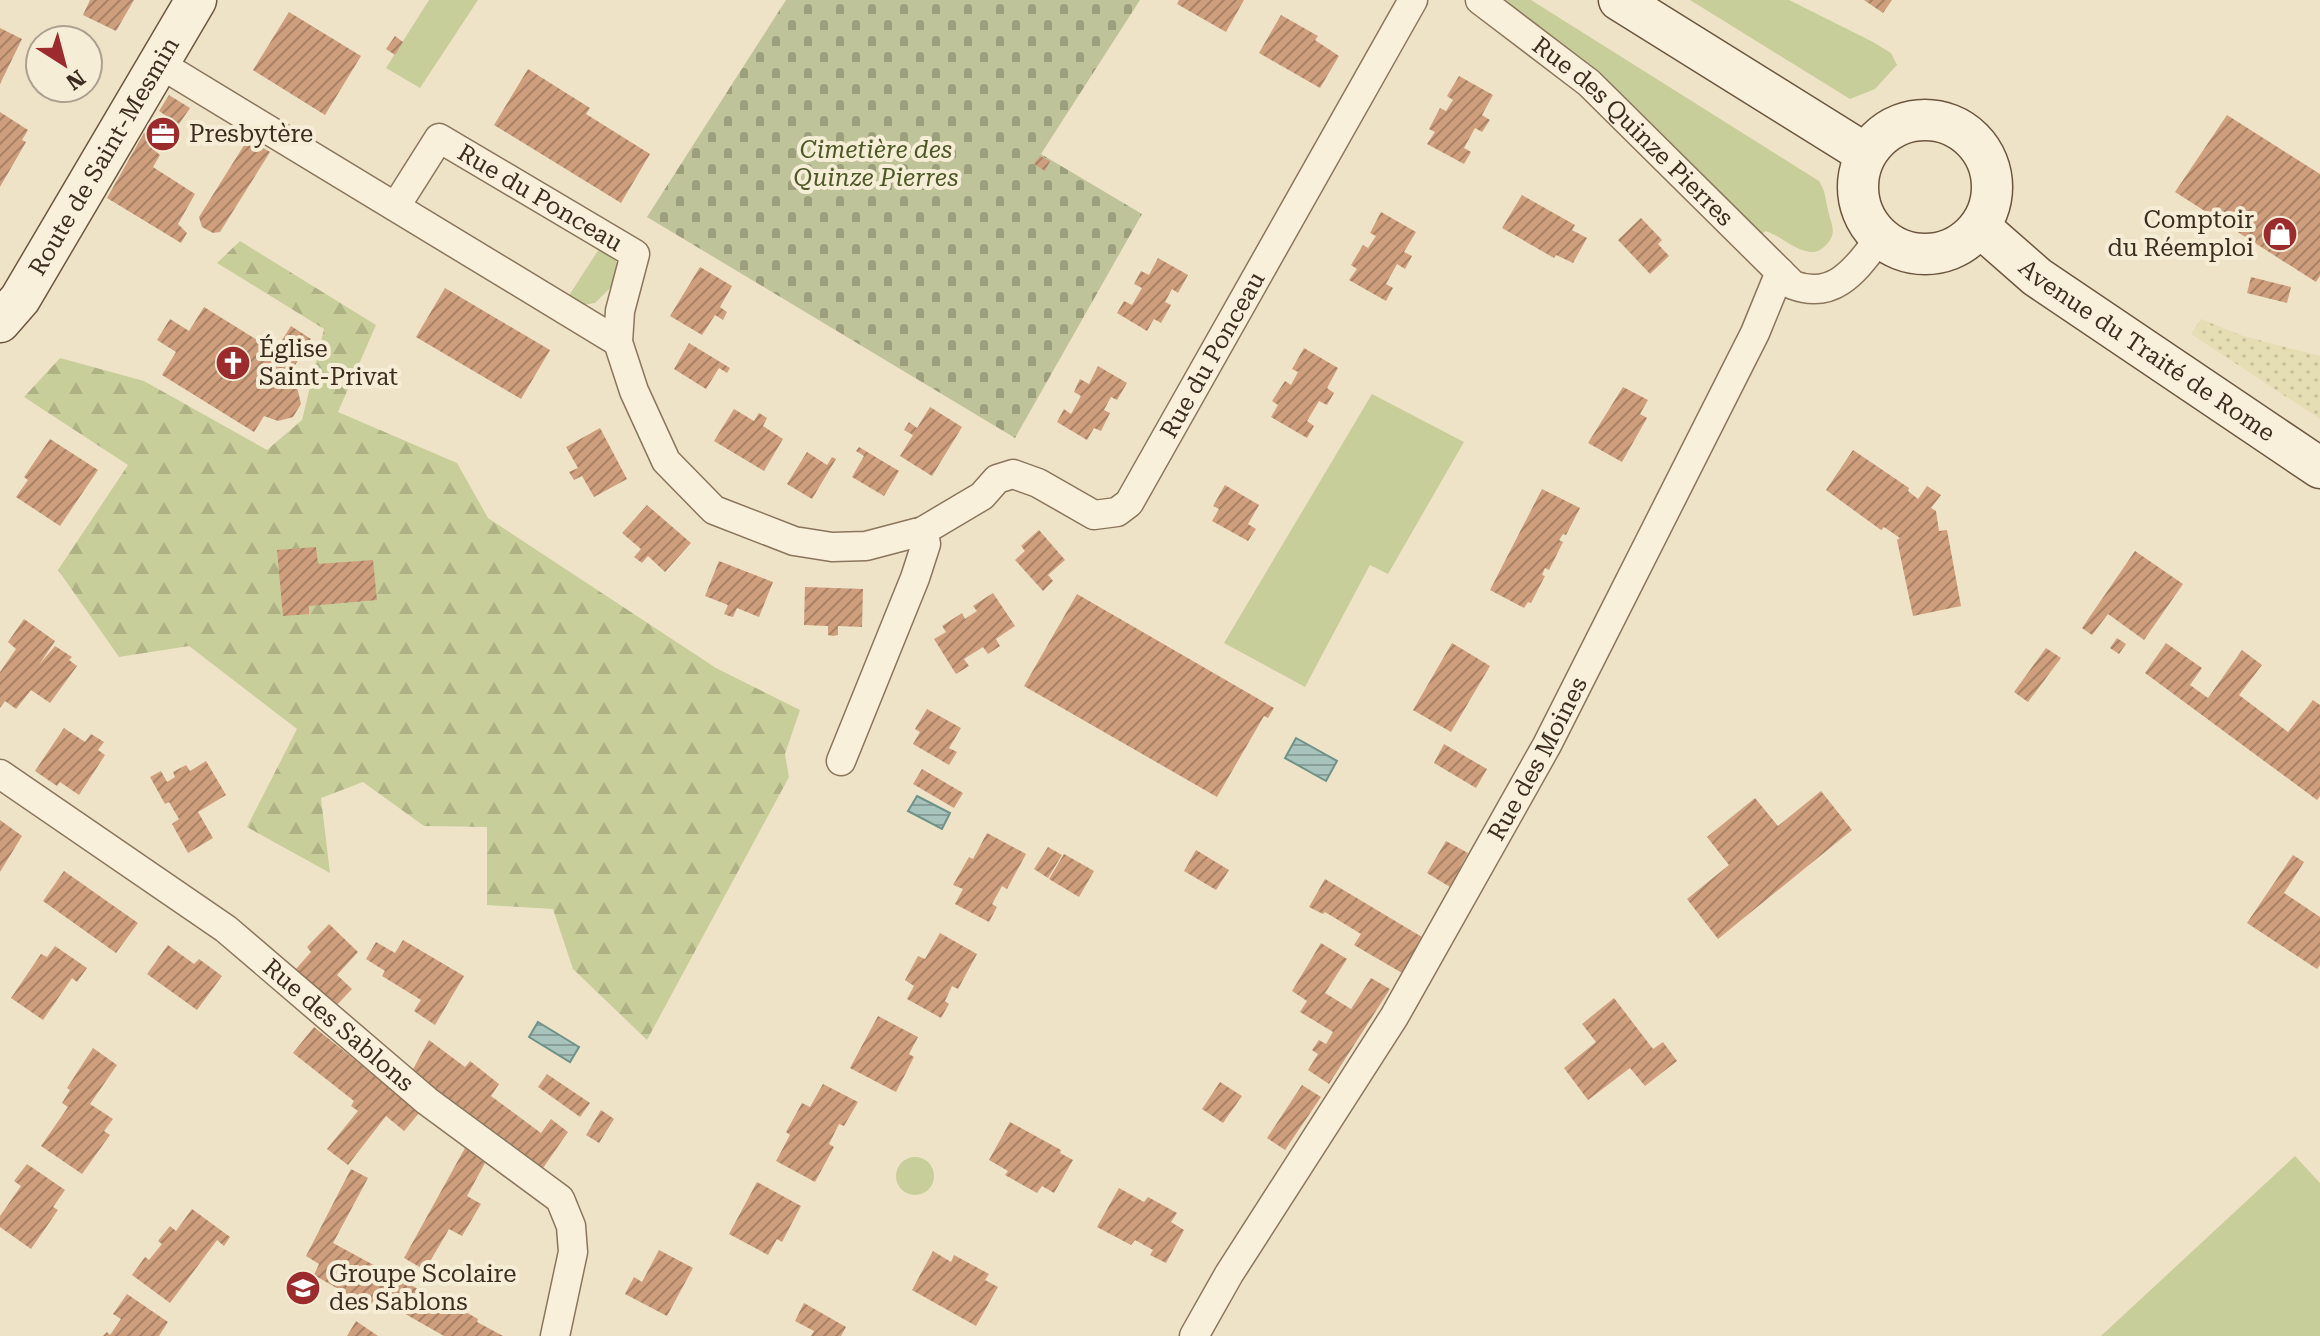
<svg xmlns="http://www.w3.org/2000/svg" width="2320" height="1336" viewBox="0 0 2320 1336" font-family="'Roboto Serif',serif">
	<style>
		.farmland { fill: url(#farmland-dots) }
		.grass { fill: #c8ce9a }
		.forest { fill: url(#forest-firs) }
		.cemetery { fill: url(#cemetery-stones) }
		.water { fill: url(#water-rules); stroke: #6e9289; stroke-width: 2 }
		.building { fill: url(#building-hatch) }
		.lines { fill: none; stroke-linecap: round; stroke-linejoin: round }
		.street-casing { stroke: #8b755c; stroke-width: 31 }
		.secondary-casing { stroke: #6d563f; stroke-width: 43 }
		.street { stroke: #f9f0db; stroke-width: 28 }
		.secondary { stroke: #f9f0db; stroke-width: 40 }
		.labels { text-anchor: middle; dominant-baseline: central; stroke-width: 8; stroke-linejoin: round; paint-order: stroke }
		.street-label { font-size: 24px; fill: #3c2d20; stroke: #f6edd7 }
		.poi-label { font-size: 24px; fill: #3c2d20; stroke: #f6edd7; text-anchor: start }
		.park-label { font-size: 24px; font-style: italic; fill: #4c5826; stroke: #f6edd7 }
	</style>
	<defs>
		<pattern id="farmland-dots" width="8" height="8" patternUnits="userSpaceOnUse" patternTransform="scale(2)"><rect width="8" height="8" fill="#e5ddb4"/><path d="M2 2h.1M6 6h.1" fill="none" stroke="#c5be9a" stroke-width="1.8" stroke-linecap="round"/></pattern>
		<pattern id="forest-firs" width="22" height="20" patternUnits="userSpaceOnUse" patternTransform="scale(2)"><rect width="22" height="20" fill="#c8ce9a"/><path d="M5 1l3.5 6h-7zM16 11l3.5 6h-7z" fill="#adb184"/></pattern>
		<pattern id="cemetery-stones" width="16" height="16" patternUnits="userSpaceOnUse" patternTransform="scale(2)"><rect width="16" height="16" fill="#bec399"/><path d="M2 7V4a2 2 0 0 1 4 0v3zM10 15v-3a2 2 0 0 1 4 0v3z" fill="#9c9f7c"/></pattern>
		<pattern id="water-rules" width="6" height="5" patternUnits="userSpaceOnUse" patternTransform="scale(2)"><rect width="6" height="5" fill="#a8c3bb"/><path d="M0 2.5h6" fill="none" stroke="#8a9f98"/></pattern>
		<pattern id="building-hatch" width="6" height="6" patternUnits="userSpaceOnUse" patternTransform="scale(2)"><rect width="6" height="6" fill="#ce9e7d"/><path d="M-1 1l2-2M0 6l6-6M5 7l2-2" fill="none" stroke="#a88166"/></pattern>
	</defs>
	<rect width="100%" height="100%" fill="#efe3c7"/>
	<path class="farmland" d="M2201 319 2243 336 2320 356V419L2191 334Z"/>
	<g class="grass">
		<path d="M429 0H478L420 88 386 68Z"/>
		<path d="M1496 0H1531L1819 181C1826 192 1825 198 1828 210 1831 224 1838 233 1826 245 1822 249 1817 253 1810 252 1793 250 1780 235 1765 231L1760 237Z"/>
		<path d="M1690 0H1789L1873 42 1891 53 1897 65 1875 89 1850 99Z"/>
		<path d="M601 246 613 253 618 267 613 285 595 303 577 306 566 300Z"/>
		<path d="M1372 394 1464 442 1388 574 1370 565 1305 687 1224 643Z"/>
		<path d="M2295 1156 2320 1183V1336H2101Z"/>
		<circle cx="915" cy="1176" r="19"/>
	</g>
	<path class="forest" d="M240 241 376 325 338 412 457 463 488 518 716 668 800 710 785 754 789 777 647 1040 573 969 553 909 487 905V827L424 826 363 782 321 798 330 873 247 827 297 729 189 646 119 657 58 570 128 465 24 397 60 358 144 381 267 450 302 420 324 329 217 263Z"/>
	<path class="cemetery" d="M786 0H1140L1041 154 1142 214 1015 438 647 217Z"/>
	<g class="water">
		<path d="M1296 738 1337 761 1326 781 1285 758Z"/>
		<path d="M917 796 950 813 942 829 908 811Z"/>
		<path d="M538 1022 579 1047 570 1062 529 1037Z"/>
	</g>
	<g class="building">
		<path d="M90 0H134L116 31 83 15Z"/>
		<path d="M1179 0H1244L1226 32 1177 4Z"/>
		<path d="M1864 0H1892L1883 13Z"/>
		<path d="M289 12 361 56 325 115 253 70Z"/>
		<path d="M1281 15 1318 36 1315 40 1339 56 1320 88 1259 53Z"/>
		<path d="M0 28 22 39 0 84Z"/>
		<path d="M395 36 403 42 395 55 386 49Z"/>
		<path d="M528 69 590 108 586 114 650 154 621 203 494 125Z"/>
		<path d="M1459 76 1493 95 1482 115 1490 120 1482 132 1475 128 1464 148 1471 152 1464 164 1427 144 1435 132 1429 129 1440 108 1446 111 1453 100 1447 96Z"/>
		<path d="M169 95 190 108 179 124 159 111Z"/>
		<path d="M0 112 28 130 22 140 26 142 0 187Z"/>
		<path d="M2227 115 2320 174V276L2316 282 2175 192Z"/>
		<path d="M144 133 154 140 149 146 160 155 153 167 195 194 178 224 187 233 181 243 107 198Z"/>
		<path d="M248 139 270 152 220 232 213 233 202 227 199 217Z"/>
		<path d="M1040 156 1050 161 1045 171 1034 164Z"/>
		<path d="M1522 195 1575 225 1572 230 1587 238 1573 263 1556 255 1554 258 1502 228Z"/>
		<path d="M1381 212 1416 232 1404 252 1412 256 1405 269 1397 264 1386 284 1393 288 1386 301 1349 280 1357 269 1351 265 1363 245 1368 248 1376 236 1370 233Z"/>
		<path d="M1641 218 1662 240 1658 244 1669 256 1650 274 1618 240Z"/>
		<path d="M1158 258 1188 275 1178 293 1172 289 1165 302 1171 305 1161 323 1154 319 1147 331 1117 313 1124 301 1132 305 1142 288 1134 284 1141 271 1149 275Z"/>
		<path d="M700 267 732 286 720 307 727 312 723 320 715 315 702 335 670 316Z"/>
		<path d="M2251 277 2291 287 2287 303 2247 293Z"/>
		<path d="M445 288 550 350 521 399 416 337Z"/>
		<path d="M204 307 275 351 291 326 311 339 286 380 297 387 301 404 293 417 278 421 264 416 254 432 162 375 176 352 157 340 170 319 189 331Z"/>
		<path d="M689 343 730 368 727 373 719 368 706 389 674 369Z"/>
		<path d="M1304 348 1338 368 1327 388 1334 393 1327 405 1319 401 1307 421 1314 426 1307 438 1271 417 1278 405 1272 401 1285 381 1291 385 1298 372 1292 369Z"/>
		<path d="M1098 366 1127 383 1117 400 1111 397 1104 410 1110 413 1101 431 1094 428 1087 440 1057 422 1064 409 1071 414 1081 396 1074 392 1080 379 1089 384Z"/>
		<path d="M1623 387 1648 400 1640 414 1647 418 1622 462 1588 443Z"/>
		<path d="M930 407 962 427 932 476 900 456 913 435 904 430 909 422 917 428Z"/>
		<path d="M734 409 754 421 759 413 764 416 767 418 763 426 783 439 764 471 714 441Z"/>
		<path d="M600 428 627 479 594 497 582 476 574 480 569 472 578 468 566 447Z"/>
		<path d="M50 439 98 470 60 526 16 497 28 480 24 477Z"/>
		<path d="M859 447 899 471 884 496 852 477 864 456 856 451Z"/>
		<path d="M1853 450 1909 488 1908 491 1918 499 1927 486 1941 495 1931 508 1936 511 1939 531 1947 530 1961 606 1913 616 1897 540 1900 538 1884 527 1881 530 1826 490Z"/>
		<path d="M807 452 827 465 832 457 836 459 812 499 787 484Z"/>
		<path d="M1225 485 1259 505 1248 524 1256 529 1248 541 1212 521 1219 509 1213 506Z"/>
		<path d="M1542 489 1580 508 1566 535 1563 534 1559 540 1563 542 1549 570 1545 568 1542 575 1545 576 1531 603 1528 602 1524 608 1490 590Z"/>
		<path d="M647 505 691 543 665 572 648 556 642 563 634 557 641 549 622 533Z"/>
		<path d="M1039 530 1065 560 1048 575 1053 581 1043 591 1015 560 1025 551 1021 546Z"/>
		<path d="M316 547 318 564 373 560 377 600 309 606V614L283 616 277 550Z"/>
		<path d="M2135 551 2183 584 2144 640 2108 614 2092 635 2082 628Z"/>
		<path d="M719 561 773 582 759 617 737 608 733 617 729 616 724 614 728 605 705 596Z"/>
		<path d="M805 587 863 589 862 627 838 626V635L833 636 828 635V626L804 625Z"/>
		<path d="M993 593 1015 626 996 639 1000 646 988 654 983 647 964 659 969 666 956 674 934 639 946 632 942 626 962 613 965 619 977 611 973 606Z"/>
		<path d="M1077 594 1274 708 1268 718 1264 716 1217 797 1024 686Z"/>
		<path d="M24 619 55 641 39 665 55 646 72 657 69 660 77 666 50 703 31 690 16 709 5 701 0 708V672L16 649 8 642Z"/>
		<path d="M2117 638 2126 644 2119 654 2110 648Z"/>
		<path d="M1452 643 1490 666 1451 732 1413 710Z"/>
		<path d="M2166 643 2202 668 2190 685 2208 698 2242 650 2262 665 2239 695 2288 732 2313 700 2320 705V796L2317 800 2145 673Z"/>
		<path d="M2046 648 2061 658 2028 702 2014 692Z"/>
		<path d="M927 709 961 728 949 748 957 752 949 765 913 744 920 732 915 729Z"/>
		<path d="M64 728 85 742 91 734 104 742 98 750 105 755 79 795 60 782 57 786 35 771Z"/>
		<path d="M1444 744 1487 769 1476 788 1434 763Z"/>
		<path d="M206 761 226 795 198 812 213 838 188 853 172 824 179 819 169 802 165 804 150 777 161 771 167 782 175 777 173 772 186 765 190 771Z"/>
		<path d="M922 769 963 793 954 808 913 784Z"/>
		<path d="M1821 791 1852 830 1718 939 1687 899 1729 865 1707 837 1755 798 1778 826Z"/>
		<path d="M0 820 22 836 0 872Z"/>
		<path d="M987 833 1026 854 1007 889 1002 886 992 904 997 907 989 922 955 904 963 889 953 885 969 857 973 859Z"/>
		<path d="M1446 841 1468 853 1450 887 1427 873Z"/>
		<path d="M1048 847 1062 855 1048 878 1034 869Z"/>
		<path d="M1196 850 1229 870 1216 890 1184 871Z"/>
		<path d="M1064 854 1094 871 1079 897 1049 879Z"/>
		<path d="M2293 855 2304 862 2284 893 2320 917V965L2317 969 2247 923Z"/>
		<path d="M64 871 138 923 116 953 43 901Z"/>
		<path d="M1325 879 1422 937 1402 973 1354 945 1361 934 1325 912 1323 914 1309 907Z"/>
		<path d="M329 924 358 952 337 975 352 989 335 1007 295 970 311 952 307 947Z"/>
		<path d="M940 933 977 954 958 989 952 986 945 1001 949 1004 941 1018 907 999 914 986 905 980 918 956 925 959Z"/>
		<path d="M403 940 464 976 435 1025 414 1011 421 1000 382 976 385 971 366 959 376 942 395 953Z"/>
		<path d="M1321 943 1347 959 1325 993 1351 1009 1371 978 1390 989 1329 1084 1308 1070 1318 1054 1312 1050 1319 1040 1326 1044 1333 1032 1300 1012 1307 1001 1292 991Z"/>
		<path d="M168 945 194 964 199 959 222 976 197 1010 147 974Z"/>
		<path d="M55 946 87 968 77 982 72 978 43 1020 11 998 41 954 47 957Z"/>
		<path d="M1614 998 1653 1049 1663 1042 1677 1061 1645 1086 1630 1068 1588 1100 1564 1068 1596 1042 1582 1024Z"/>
		<path d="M878 1016 918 1037 909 1054 914 1057 896 1092 850 1068Z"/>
		<path d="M314 1027 420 1112 404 1131 386 1116 348 1165 327 1149 358 1111 351 1106 354 1101 293 1053Z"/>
		<path d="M429 1040 465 1067 470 1061 499 1084 491 1096 541 1133 551 1119 568 1132 543 1168 412 1071Z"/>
		<path d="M93 1048 117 1065 90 1104 113 1119 104 1131 110 1135 82 1174 41 1146 68 1107 62 1103 70 1090 67 1088Z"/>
		<path d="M547 1074 590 1103 580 1117 538 1087Z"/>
		<path d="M1220 1082 1242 1096 1223 1123 1202 1109Z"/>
		<path d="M823 1084 858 1102 844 1126 839 1124 829 1144 834 1147 815 1182 776 1161 790 1135 786 1132 802 1103 810 1107Z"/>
		<path d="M1302 1085 1321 1097 1285 1150 1267 1138Z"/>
		<path d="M601 1110 614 1119 599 1143 586 1135Z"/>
		<path d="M1010 1122 1061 1150 1060 1153 1073 1160 1054 1193 1042 1186 1037 1193 1005 1175 1008 1171 989 1160Z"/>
		<path d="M465 1148 485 1163 467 1196 481 1204 462 1236 449 1229 425 1270 404 1258Z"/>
		<path d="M27 1164 65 1190 53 1207 58 1210 31 1249 0 1227V1216L21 1186 14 1181Z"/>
		<path d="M351 1169 368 1178 333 1243 453 1308 455 1306 478 1319 477 1322 503 1336H444L386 1303 380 1313 314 1275 319 1264 306 1256Z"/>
		<path d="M757 1182 801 1206 782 1242 777 1239 768 1255 729 1234Z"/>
		<path d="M1119 1188 1144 1202 1148 1197 1177 1213 1171 1222 1184 1230 1166 1263 1150 1255 1153 1250 1135 1240 1131 1245 1097 1227Z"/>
		<path d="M192 1209 230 1237 224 1246 217 1240 170 1303 132 1275 145 1257 149 1260 162 1244 158 1241 170 1226 176 1231Z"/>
		<path d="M659 1250 693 1268 667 1316 625 1294 634 1277 642 1282Z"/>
		<path d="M933 1251 951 1262 954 1255 965 1261 989 1274 985 1280 998 1287 976 1326 912 1290Z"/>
		<path d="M127 1294 168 1322 159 1336H103L107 1332 110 1335 121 1319 113 1314Z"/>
		<path d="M804 1303 846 1327 841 1336H811L814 1331 795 1321Z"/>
		<path d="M356 1321 378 1336H347Z"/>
	</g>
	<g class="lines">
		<defs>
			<g id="street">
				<path id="s1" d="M1480 0 1589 83 1793 285C1836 301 1857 267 1880 238"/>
				<path d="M160 64 618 342"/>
				<path id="s2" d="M396 206 439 138 635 254 620 311 618 342 634 391 666 461 714 510 794 541 832 547 866 546 923 531 982 496 997 479 1013 474 1038 483 1094 515 1117 512 1129 503 1413 0"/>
				<path d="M841 761 915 578 926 544 923 531"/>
				<path id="s3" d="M0 774 226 929 427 1101 560 1199 571 1226 573 1252 555 1336"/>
				<path id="s4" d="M1194 1336 1229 1274 1394 1017 1547 745 1755 333 1780 272"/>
			</g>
			<g id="secondary">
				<path d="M1619 0 1866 154"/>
				<circle cx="1925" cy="187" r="67"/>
				<path id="s5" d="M1980 227 2037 277 2320 468"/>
				<path id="s6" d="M0 322 20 299 196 0"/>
			</g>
		</defs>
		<use href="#street" class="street-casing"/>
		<use href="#secondary" class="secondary-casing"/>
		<use href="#street" class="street"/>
		<use href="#secondary" class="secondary"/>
	</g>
	<defs>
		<symbol id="office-disc" viewBox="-11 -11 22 22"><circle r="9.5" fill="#9b2b2c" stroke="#f6edd7"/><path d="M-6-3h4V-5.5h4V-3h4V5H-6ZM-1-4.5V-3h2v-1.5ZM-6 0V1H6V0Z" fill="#fff"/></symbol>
		<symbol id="shop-disc" viewBox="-11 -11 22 22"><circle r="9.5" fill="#9b2b2c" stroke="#f6edd7"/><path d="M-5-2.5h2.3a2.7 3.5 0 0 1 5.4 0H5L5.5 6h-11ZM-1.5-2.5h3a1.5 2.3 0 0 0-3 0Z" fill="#fff"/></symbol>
		<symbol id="church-disc" viewBox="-11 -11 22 22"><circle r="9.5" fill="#9b2b2c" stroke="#f6edd7"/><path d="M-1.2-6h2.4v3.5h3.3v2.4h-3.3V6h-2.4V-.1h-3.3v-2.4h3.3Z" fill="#fff"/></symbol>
		<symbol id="school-disc" viewBox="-11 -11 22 22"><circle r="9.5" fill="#9b2b2c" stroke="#f6edd7"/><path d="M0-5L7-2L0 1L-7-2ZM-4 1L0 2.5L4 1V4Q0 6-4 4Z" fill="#fff"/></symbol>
	</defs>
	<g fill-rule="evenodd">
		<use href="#office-disc" x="143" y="114" width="40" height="40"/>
		<use href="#shop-disc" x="2260" y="214" width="40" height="40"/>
		<use href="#church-disc" x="213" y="343" width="40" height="40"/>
		<use href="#school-disc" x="283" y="1268" width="40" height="40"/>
	</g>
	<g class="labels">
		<g class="street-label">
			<text stroke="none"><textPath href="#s1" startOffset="202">Rue des Quinze Pierres</textPath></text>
			<text stroke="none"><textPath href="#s6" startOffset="196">Route de Saint-Mesmin</textPath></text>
			<text stroke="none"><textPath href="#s2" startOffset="198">Rue du Ponceau</textPath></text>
			<text stroke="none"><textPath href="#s5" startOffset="208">Avenue du Traité de Rome</textPath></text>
			<text stroke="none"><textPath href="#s2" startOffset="1220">Rue du Ponceau</textPath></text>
			<text stroke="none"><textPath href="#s4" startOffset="672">Rue des Moines</textPath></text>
			<text stroke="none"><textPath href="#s3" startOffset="422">Rue des Sablons</textPath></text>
		</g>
		<g class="poi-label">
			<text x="189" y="134">Presbytère</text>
			<text x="2254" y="220" text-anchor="end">Comptoir<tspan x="2254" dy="28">du Réemploi</tspan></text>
			<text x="259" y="349">Église<tspan x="259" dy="28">Saint-Privat</tspan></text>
			<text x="329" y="1274">Groupe Scolaire<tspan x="329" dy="28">des Sablons</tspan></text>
		</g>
		<g class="park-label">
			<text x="876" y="150">Cimetière des<tspan x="876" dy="28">Quinze Pierres</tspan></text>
		</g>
	</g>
	<g transform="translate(64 64) rotate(144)"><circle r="38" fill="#f6edd7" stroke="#aca08e" stroke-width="2"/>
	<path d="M0-6L14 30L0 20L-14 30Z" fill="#9b2b2c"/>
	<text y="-12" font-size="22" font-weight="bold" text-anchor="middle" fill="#3c2d20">N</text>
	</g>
</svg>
